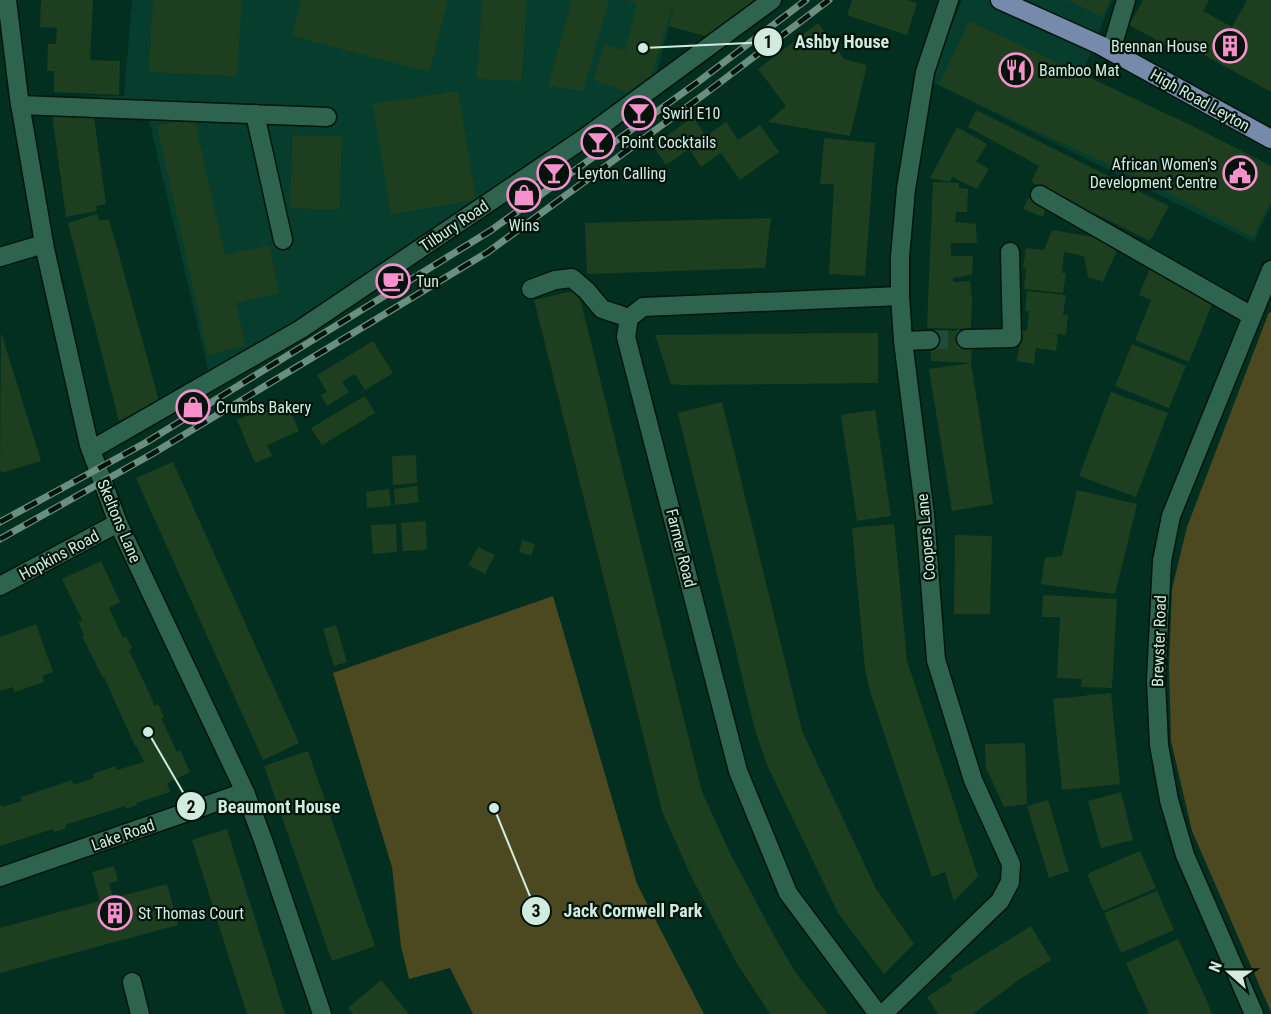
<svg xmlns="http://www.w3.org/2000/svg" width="1271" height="1014" viewBox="0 0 1271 1014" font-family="'Roboto Condensed',sans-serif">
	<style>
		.built { fill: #073d2c }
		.green { fill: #4c4920 }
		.building { fill: #1d3f20 }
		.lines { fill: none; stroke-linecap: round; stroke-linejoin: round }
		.minor-tunnel { stroke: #224b3d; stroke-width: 18; stroke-dasharray: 18 9; stroke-linecap: butt }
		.minor-casing { stroke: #00150b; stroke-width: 21 }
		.major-casing { stroke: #00150b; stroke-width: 21 }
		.minor { stroke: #2e644f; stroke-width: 18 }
		.major { stroke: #768aac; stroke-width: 18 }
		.rail-casing { stroke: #6a8e80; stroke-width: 7 }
		.rail { stroke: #01140c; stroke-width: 4.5; stroke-dasharray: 14; stroke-linecap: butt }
		.labels { text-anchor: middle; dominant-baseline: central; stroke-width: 4.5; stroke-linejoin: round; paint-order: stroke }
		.poi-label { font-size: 16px; fill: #d1ecdf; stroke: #01140c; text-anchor: start }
		.street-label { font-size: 16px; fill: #d1ecdf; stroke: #01140c }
		.leader { fill: none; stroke: #d1ecdf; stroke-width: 2 }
		.callout-dot { fill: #d1ecdf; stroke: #01140c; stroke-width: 2 }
		.mark-label { font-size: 18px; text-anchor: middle; font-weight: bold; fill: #111 }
		.callout-label { font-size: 18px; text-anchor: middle; font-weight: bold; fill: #d1ecdf; stroke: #01140c; stroke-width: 4.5; stroke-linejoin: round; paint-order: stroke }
	</style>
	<rect width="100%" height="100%" fill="#032f20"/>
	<g class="built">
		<path d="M132 0H676L654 83 210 377 149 120 21 112 19 98 124 96Z"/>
		<path d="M962 0H1112L1082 74 1190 125 1271 166V204L1254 242 930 81Z"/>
	</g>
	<g class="green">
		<path d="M1269 312 1271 313V1012L1192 831 1171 741 1169 667 1172 589 1187 527Z"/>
		<path d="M553 596 637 884 704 1014H473L450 968 409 979 401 946 392 867 333 673Z"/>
	</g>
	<g class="building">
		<path d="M41 0H93L90 60 120 61 119 95 54 92V71H47L48 44H56L57 28 40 27Z"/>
		<path d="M153 0H242L237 76 149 72Z"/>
		<path d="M301 0H448L429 72 292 36Z"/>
		<path d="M482 0H527L521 81 477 79Z"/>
		<path d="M572 0H609L583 91 548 86Z"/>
		<path d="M627 0H762L712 38 669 26 674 7 672 6 651 78 628 92 594 80 604 44 625 51 637 4Z"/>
		<path d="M852 0H908L917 3 907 35 847 15Z"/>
		<path d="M1069 0H1110L1102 17Z"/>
		<path d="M1143 0H1209L1203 11 1232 27 1247 0H1271V92L1183 43 1178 52 1129 25Z"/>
		<path d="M969 21 1190 125 1271 166V201L1253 237 1160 189 939 85Z"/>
		<path d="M818 23 844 59 867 65 850 136 768 122 786 106 758 69Z"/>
		<path d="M458 91 476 200 391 214 373 104Z"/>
		<path d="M976 110 1169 206 1150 241 1031 182 1039 166 968 127Z"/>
		<path d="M52 114 94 117 106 204 96 206 97 211 66 217Z"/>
		<path d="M693 117 706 136 726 122 738 140 760 125 779 152 740 180 721 153 701 167 689 149 666 165 653 146Z"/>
		<path d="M194 118 225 255 269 245 279 293 236 303 245 346 208 355 157 126Z"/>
		<path d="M957 127 987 144 976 162 989 169 977 189 952 177 950 182 930 178Z"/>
		<path d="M293 135 342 137 339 210 290 208Z"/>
		<path d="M824 138 875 143 865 276 829 274 834 184H820Z"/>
		<path d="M933 182 959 183V188L968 189 967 212H956L955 222 976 224 977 243H951V256H973L972 275 953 278V282L970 281 972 298 971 329 927 328Z"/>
		<path d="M1028 198 1047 205 1043 217 1023 209Z"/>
		<path d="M97 214 99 221 109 219 159 401 119 421 68 223Z"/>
		<path d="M771 218 765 268 587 274 585 223Z"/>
		<path d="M1052 230 1093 237 1094 235 1118 248 1103 282 1088 277 1084 256 1064 252 1062 273H1066L1063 293 1024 289 1026 269 1023 268 1026 248 1044 250Z"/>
		<path d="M1150 268 1213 302 1189 362 1135 340 1151 300 1139 295Z"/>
		<path d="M578 290 702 792 731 855 778 943 796 973 828 1014H770L736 962 690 874 662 811 534 300Z"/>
		<path d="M1027 291 1066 295 1063 315H1068L1066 335 1047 333 1058 335 1056 351 1036 348 1034 364 1017 361 1022 330 1027 331 1029 311H1025Z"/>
		<path d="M930 330 967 331 972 343 971 363 993 504 952 511 929 369 971 363 931 361Z"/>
		<path d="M1 332 41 461 1 473 0 469Z"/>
		<path d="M878 333V383L680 385 671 384 655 335Z"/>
		<path d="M373 341 393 373 365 390 355 374 342 382 349 392 327 406 321 395 327 392 317 375Z"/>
		<path d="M1132 344 1186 366 1169 408 1115 386Z"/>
		<path d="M1111 392 1168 413 1136 497 1079 476Z"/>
		<path d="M365 396 375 413 322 445 311 428Z"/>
		<path d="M285 399 299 431 267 445 272 456 255 463 237 420Z"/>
		<path d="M722 402 802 731 876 889 914 944 884 974 838 913 768 767 755 730 678 413Z"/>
		<path d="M875 410 891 516 857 521 841 415Z"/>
		<path d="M416 455 417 483 393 485 392 456Z"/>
		<path d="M173 462 299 743 263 760 136 478Z"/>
		<path d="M417 486 419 502 395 505 394 489Z"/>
		<path d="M389 489 391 506 367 508 366 492Z"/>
		<path d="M1077 490 1137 504 1115 594 1041 584 1045 558 1062 556Z"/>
		<path d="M426 521 427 550 403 551 401 523Z"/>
		<path d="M396 524 397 552 373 554 371 525Z"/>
		<path d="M894 524 907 661 978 876 954 901 945 872 932 877 870 691 865 669 852 528Z"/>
		<path d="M955 535 992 536 990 614H954Z"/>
		<path d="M522 540 535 544 531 556 519 552Z"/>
		<path d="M478 547 495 555 485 574 468 565Z"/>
		<path d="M101 561 120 602 109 608 123 638 126 636 132 648 129 650 155 706 158 704 164 717 161 718 177 752 180 750 190 772 167 783 170 792 136 803 137 805 126 809 125 806 65 825 66 828 54 832 53 829 0 846V803L2 807 22 801 21 797 72 780 73 785 94 778 93 774 115 766 117 770 144 762 136 745 135 746 104 677 103 678 82 636 84 635 78 622 82 620 62 579Z"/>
		<path d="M1043 595 1117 599 1112 688 1081 687 1082 679 1057 678 1060 617H1042Z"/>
		<path d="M36 624 53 672 42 676 44 682 15 692 13 687 0 691V637Z"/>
		<path d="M336 625 347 662 334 666 323 629Z"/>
		<path d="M1111 693 1120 784 1062 790 1053 699Z"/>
		<path d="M1025 743 1027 804 1004 807 986 768 985 744Z"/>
		<path d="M308 751 375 946 332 961 264 766Z"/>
		<path d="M1121 792 1133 840 1101 848 1088 801Z"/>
		<path d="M1048 800 1069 871 1049 878 1027 806Z"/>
		<path d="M227 829 238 865 285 1014H247L220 929 192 840Z"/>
		<path d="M1140 851 1156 888 1103 911 1087 874Z"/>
		<path d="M114 866 118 881 109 883 113 898 167 884 178 925 0 973V928L100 901 92 872Z"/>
		<path d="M1157 891 1174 930 1121 953 1104 913Z"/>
		<path d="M1031 926 1051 960 1020 979 973 1014H938L927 997 953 980 950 976Z"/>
		<path d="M1178 939 1206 999 1212 1014H1149L1126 963Z"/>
		<path d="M381 980 409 1014H353L348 1008Z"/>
	</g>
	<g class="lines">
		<path class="minor-tunnel" d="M930 340 966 339"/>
		<defs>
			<g id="minor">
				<path d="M7 0 19 98 45 249 89 445 118 523 245 792 263 840 322 1014"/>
				<path d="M1111 51 1126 0"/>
				<path d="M20 105 327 117"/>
				<path d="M255 114 283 240"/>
				<path d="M1040 195 1252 316"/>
				<path d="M0 257 44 244"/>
				<path d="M531 289 555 280 572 278 587 291 602 309 629 318"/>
				<path d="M966 339 1012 338 1010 252"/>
				<path d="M903 341 930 340"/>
				<path d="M91 450 301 329 583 139 772 0"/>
				<path d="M0 586 118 523"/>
				<path d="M0 877 245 792"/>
				<path d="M132 982 140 1014"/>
				<path d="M878 1014 788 893 738 771 626 337 629 318 643 307 900 296"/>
				<path d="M883 1014 1000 901 1010 882 1011 864 973 780 936 660 925 515 903 341 900 296V257L906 189 925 72 949 0"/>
				<path d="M1254 1014 1185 855 1169 800 1159 745 1156 681 1162 561 1171 516 1271 270"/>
			</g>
			<path id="major" d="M1000 0 1100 45 1271 139"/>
		</defs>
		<use href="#minor" class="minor-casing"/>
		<use href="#major" class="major-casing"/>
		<use href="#minor" class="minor"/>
		<use href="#major" class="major"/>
		<defs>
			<g id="rail">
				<path d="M0 522 145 443 490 231 698 82 806 0"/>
				<path d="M0 539 152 454 488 252 706 93 829 0"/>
			</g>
		</defs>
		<use href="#rail" class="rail-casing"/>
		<use href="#rail" class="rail"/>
	</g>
	<defs>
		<symbol id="building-ring" viewBox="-11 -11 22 22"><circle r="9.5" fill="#01140c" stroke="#f890cc" stroke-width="1.5"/><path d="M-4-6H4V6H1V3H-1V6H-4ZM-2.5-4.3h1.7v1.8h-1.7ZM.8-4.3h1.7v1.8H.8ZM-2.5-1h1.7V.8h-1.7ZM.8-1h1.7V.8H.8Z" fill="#f890cc"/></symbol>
		<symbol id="restaurant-ring" viewBox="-11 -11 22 22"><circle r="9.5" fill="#01140c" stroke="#f890cc" stroke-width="1.5"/><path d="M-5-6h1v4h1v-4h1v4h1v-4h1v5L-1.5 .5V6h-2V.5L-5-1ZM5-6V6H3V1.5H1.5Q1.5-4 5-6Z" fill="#f890cc"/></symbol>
		<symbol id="bar-ring" viewBox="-11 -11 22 22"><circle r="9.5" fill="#01140c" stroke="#f890cc" stroke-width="1.5"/><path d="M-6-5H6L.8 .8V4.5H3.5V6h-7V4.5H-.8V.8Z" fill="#f890cc"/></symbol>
		<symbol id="civic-ring" viewBox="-11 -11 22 22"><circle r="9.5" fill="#01140c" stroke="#f890cc" stroke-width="1.5"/><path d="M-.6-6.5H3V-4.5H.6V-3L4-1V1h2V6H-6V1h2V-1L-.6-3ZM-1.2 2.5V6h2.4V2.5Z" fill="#f890cc"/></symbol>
		<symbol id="shop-ring" viewBox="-11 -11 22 22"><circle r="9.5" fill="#01140c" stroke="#f890cc" stroke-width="1.5"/><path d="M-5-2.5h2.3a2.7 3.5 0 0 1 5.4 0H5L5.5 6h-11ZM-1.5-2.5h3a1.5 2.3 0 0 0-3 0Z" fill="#f890cc"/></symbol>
		<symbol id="cafe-ring" viewBox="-11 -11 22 22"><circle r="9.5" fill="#01140c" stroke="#f890cc" stroke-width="1.5"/><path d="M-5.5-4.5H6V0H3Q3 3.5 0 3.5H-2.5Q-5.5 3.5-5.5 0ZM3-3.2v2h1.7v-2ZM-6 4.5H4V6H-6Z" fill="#f890cc"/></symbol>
	</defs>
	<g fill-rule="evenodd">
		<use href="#building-ring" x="1211" y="27" width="38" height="38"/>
		<use href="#restaurant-ring" x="997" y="51" width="38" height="38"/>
		<use href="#bar-ring" x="620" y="94" width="38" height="38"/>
		<use href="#bar-ring" x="579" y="123" width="38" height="38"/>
		<use href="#bar-ring" x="535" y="154" width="38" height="38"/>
		<use href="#civic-ring" x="1221" y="154" width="38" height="38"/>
		<use href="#shop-ring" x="505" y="176" width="38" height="38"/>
		<use href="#cafe-ring" x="374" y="262" width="38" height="38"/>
		<use href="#shop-ring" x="174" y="388" width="38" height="38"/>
		<use href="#building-ring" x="96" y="894" width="38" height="38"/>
	</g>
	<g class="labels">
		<g class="poi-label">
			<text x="1207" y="46" text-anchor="end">Brennan House</text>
			<text x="1039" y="70">Bamboo Mat</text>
			<text x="662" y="113">Swirl E10</text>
			<text x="621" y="142">Point Cocktails</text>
			<text x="1217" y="164" text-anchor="end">African Women's<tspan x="1217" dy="18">Development Centre</tspan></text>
			<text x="577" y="173">Leyton Calling</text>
			<text x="524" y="225" text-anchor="middle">Wins</text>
			<text x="416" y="281">Tun</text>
			<text x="216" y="407">Crumbs Bakery</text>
			<text x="138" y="913">St Thomas Court</text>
		</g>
		<g class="street-label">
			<text transform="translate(1200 100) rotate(29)">High Road Leyton</text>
			<text transform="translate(454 226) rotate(-34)">Tilbury Road</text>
			<text transform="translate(119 521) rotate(67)">Skeltons Lane</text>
			<text transform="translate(926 537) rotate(-95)">Coopers Lane</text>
			<text transform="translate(681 548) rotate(76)">Farmer Road</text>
			<text transform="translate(59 555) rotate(-28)">Hopkins Road</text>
			<text transform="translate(1159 641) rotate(-88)">Brewster Road</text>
			<text transform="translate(123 835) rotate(-19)">Lake Road</text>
		</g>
	</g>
	<path class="leader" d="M643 48L768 42M148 732L191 806M494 808L536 911"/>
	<g class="callout-dot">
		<circle cx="643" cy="48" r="6"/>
		<circle cx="148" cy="732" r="6"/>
		<circle cx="494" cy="808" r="6"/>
		<circle cx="768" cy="42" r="15"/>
		<circle cx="191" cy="806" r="15"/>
		<circle cx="536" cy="911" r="15"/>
	</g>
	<g class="mark-label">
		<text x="768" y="48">1</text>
		<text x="191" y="813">2</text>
		<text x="536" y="917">3</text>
	</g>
	<g class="callout-label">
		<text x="842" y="48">Ashby House</text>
		<text x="279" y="813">Beaumont House</text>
		<text x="633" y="917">Jack Cornwell Park</text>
	</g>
	<g transform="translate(1229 972) rotate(291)" stroke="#01140c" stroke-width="4.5" paint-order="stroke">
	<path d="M0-4.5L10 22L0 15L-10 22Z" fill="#d1ecdf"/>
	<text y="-9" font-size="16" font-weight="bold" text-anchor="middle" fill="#d1ecdf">N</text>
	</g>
</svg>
